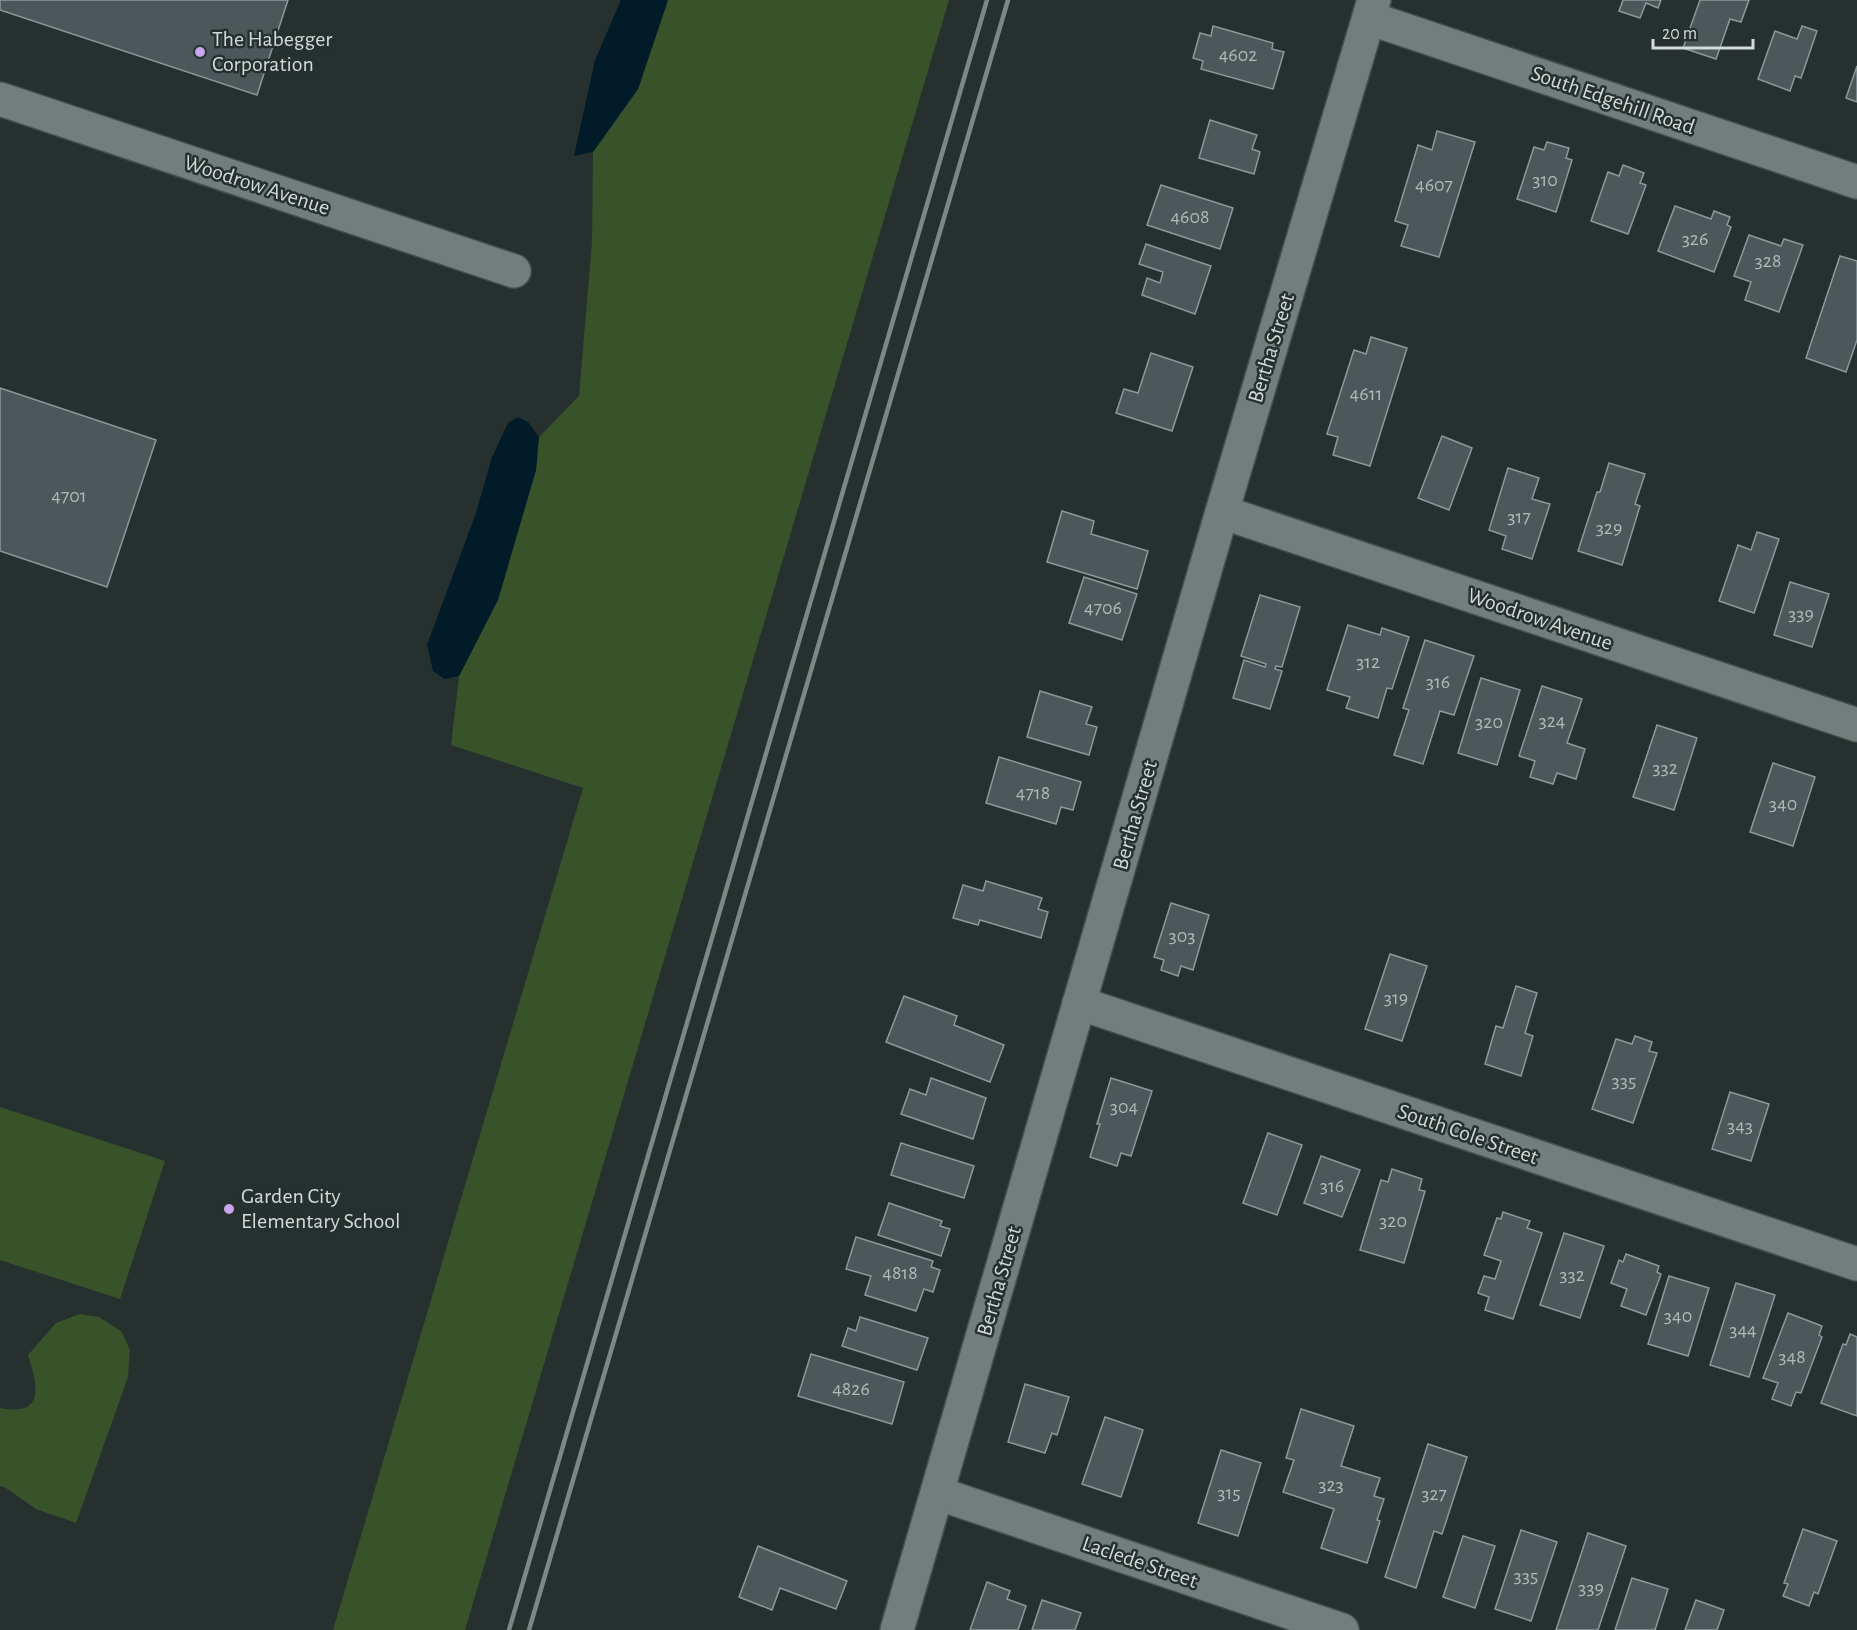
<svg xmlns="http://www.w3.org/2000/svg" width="1857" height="1630" viewBox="0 0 1857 1630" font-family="'Alegreya Sans',sans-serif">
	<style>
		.green { fill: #385329 }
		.water { fill: #011b28 }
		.building { fill: #4b5759; stroke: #8b999b; stroke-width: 1.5 }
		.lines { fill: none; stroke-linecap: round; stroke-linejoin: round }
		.minor-casing { stroke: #454f4d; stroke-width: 36 }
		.minor { stroke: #717e7c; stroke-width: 33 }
		.rail { stroke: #7e8785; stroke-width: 4.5 }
		.poi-dot { fill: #c8a5ee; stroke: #26312f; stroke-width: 2 }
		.labels { text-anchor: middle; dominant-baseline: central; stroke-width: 5; stroke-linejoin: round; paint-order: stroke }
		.number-label { font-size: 20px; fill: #b1b9b9 }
		.poi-label { font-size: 22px; fill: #d3dad9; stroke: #26312f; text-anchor: start }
		.street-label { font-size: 22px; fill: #d3dad9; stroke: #26312f }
	</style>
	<rect width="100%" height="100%" fill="#26312f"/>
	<g class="green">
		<path d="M668 0H949L465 1630H333L583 788 451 745 459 676 498 599 536 470 539 437 579 396 592 242 593 152 638 89Z"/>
		<path d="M0 1107 165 1161 120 1299 0 1260Z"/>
		<path d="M80 1314 99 1317 122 1332 130 1350 128 1377 76 1523 36 1509 6 1488 0 1486V1408C47 1417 37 1384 28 1355L56 1323Z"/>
	</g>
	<g class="water">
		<path d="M621 0H668L638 89 593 152 574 156 595 60Z"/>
		<path d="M518 417 528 422 539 437 536 470 498 600 459 676 445 679 433 671 427 645 476 513 492 457 508 423Z"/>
	</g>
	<g class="building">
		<path d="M0 0H288L257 95 0 10Z"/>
		<path d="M1623 0H1661L1658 8 1646 3 1640 18 1619 11Z"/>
		<path d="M1700 0H1749L1741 22 1730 19 1716 59 1683 48Z"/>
		<path d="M1213 26 1273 43 1272 49 1284 52 1273 89 1201 69 1203 61 1193 58 1200 33 1211 36Z"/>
		<path d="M1802 26 1817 31 1801 78 1795 76 1790 91 1758 79 1775 31 1797 39Z"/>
		<path d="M1857 66V102L1846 98Z"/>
		<path d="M1210 120 1257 135 1252 149 1260 152 1254 174 1199 158Z"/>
		<path d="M1437 131 1475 142 1439 257 1401 246 1408 225 1395 221 1418 145 1432 150Z"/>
		<path d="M1547 142 1569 148 1566 158 1572 160 1556 212 1517 199 1534 147 1544 150Z"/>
		<path d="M1623 165 1644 173 1640 183 1646 185 1628 234 1591 221 1608 172 1619 176Z"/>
		<path d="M1161 185 1233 208 1220 249 1147 225Z"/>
		<path d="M1675 206 1711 219 1714 211 1730 217 1727 225 1731 227 1714 272 1658 251Z"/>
		<path d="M1749 235 1781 246 1784 239 1803 245 1779 312 1745 300 1751 282 1734 276Z"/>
		<path d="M1146 244 1211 266 1195 314 1142 295 1147 278 1160 283 1163 272 1139 264Z"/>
		<path d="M1840 256 1857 261V340L1846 372 1806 358Z"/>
		<path d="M1371 337 1407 348 1370 466 1333 455 1338 437 1327 434 1354 350 1366 354Z"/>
		<path d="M1151 353 1193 367 1172 431 1116 413 1124 389 1138 393Z"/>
		<path d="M0 388 156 440 107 587 0 551Z"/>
		<path d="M1442 436 1472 448 1449 510 1418 498Z"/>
		<path d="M1609 463 1645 474 1635 504 1640 506 1622 565 1578 551 1597 492H1600Z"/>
		<path d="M1508 468 1539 478 1532 499 1550 504 1532 559 1502 549 1506 536 1489 530Z"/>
		<path d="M1062 511 1094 521 1091 534 1148 551 1137 589 1047 562Z"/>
		<path d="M1757 532 1779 539 1754 613 1719 601 1738 545 1751 550Z"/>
		<path d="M1084 577 1137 594 1122 640 1069 623Z"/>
		<path d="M1790 582 1829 594 1812 647 1774 635Z"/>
		<path d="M1260 595 1300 607 1282 667 1276 666 1275 669 1282 671 1270 709 1233 698 1244 660 1265 667 1266 664 1241 656Z"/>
		<path d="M1348 625 1380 635 1382 628 1409 637 1392 689 1387 688 1378 718 1346 708 1350 697 1327 690Z"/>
		<path d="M1425 640 1474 656 1454 715 1440 711 1423 764 1394 755 1409 710 1403 708Z"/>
		<path d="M1481 678 1520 690 1497 765 1458 753Z"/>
		<path d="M1542 686 1582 699 1567 743 1585 749 1576 779 1557 773 1553 784 1530 777 1535 761 1519 756Z"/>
		<path d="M1040 691 1092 707 1086 724 1097 727 1089 755 1027 737Z"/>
		<path d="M1657 725 1697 738 1674 810 1633 797Z"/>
		<path d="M999 757 1081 782 1073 810 1061 807 1056 824 986 803Z"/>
		<path d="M1773 763 1815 777 1793 846 1750 832Z"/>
		<path d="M986 881 1042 898 1038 909 1048 912 1041 938 980 920 978 925 953 918 963 885 983 891Z"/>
		<path d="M1171 903 1209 915 1193 970 1181 966 1178 976 1161 970 1164 960 1154 957Z"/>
		<path d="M1390 954 1427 966 1402 1041 1365 1029Z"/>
		<path d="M1516 986 1537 993 1525 1033 1533 1036 1521 1076 1485 1064 1496 1026 1503 1028Z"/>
		<path d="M904 996 957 1016 954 1025 1004 1045 990 1082 886 1042Z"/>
		<path d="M1635 1036 1652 1042 1649 1051 1657 1053 1633 1123 1592 1109 1616 1039 1632 1044Z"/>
		<path d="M931 1078 986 1098 973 1139 901 1114 910 1089 926 1095Z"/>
		<path d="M1111 1078 1152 1091 1131 1156 1121 1153 1117 1166 1090 1157 1100 1124H1097Z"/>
		<path d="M1730 1092 1769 1104 1751 1161 1712 1149Z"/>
		<path d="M1268 1133 1302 1145 1277 1215 1243 1203Z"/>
		<path d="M901 1143 974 1166 964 1198 891 1175Z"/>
		<path d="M1321 1156 1360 1170 1342 1217 1304 1203Z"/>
		<path d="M1392 1169 1422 1179 1419 1190 1425 1191 1404 1263 1360 1250 1381 1180 1388 1182Z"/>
		<path d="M889 1203 942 1221 940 1226 950 1229 941 1256 878 1235Z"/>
		<path d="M1503 1212 1530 1221 1527 1228 1542 1233 1513 1319 1485 1310 1489 1297 1478 1293 1484 1276 1495 1279 1501 1261 1484 1255 1497 1218 1501 1219Z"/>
		<path d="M1564 1233 1604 1246 1580 1318 1540 1305Z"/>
		<path d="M856 1237 933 1261 931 1267 940 1270 933 1292 924 1289 916 1311 865 1295 871 1276 846 1269Z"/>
		<path d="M1626 1254 1659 1266 1657 1272 1661 1274 1646 1315 1621 1306 1627 1289 1611 1283 1619 1260 1623 1262Z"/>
		<path d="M1669 1276 1709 1288 1688 1356 1648 1344Z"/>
		<path d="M1736 1283 1775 1295 1749 1377 1710 1365Z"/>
		<path d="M1788 1313 1822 1326 1819 1335 1822 1337 1801 1393 1796 1392 1791 1406 1772 1399 1778 1383 1763 1378Z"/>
		<path d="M860 1317 928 1338 917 1370 842 1346 848 1328 856 1331Z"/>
		<path d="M1850 1334 1857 1337V1416L1821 1403 1843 1344 1846 1345Z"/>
		<path d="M811 1354 904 1382 892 1424 798 1396Z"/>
		<path d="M1025 1384 1069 1397 1057 1435 1052 1433 1045 1453 1008 1442Z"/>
		<path d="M1301 1409 1354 1426 1341 1466 1380 1478 1374 1496 1384 1499 1377 1520 1380 1521 1367 1563 1321 1548 1334 1509 1283 1492 1294 1460 1286 1458Z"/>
		<path d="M1105 1417 1143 1430 1121 1497 1082 1484Z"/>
		<path d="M1428 1444 1467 1457 1442 1534 1434 1531 1416 1588 1385 1577Z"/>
		<path d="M1221 1450 1261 1463 1238 1536 1198 1523Z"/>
		<path d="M1803 1529 1837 1541 1818 1594 1814 1592 1809 1606 1783 1596 1788 1584 1784 1583Z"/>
		<path d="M1521 1530 1557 1542 1531 1621 1495 1609Z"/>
		<path d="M1588 1533 1626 1546 1598 1630H1556Z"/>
		<path d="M1463 1536 1495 1546 1475 1608 1443 1597Z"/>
		<path d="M758 1546 847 1581 836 1609 780 1588 772 1610 739 1597Z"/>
		<path d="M1632 1578 1668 1589 1655 1630H1615Z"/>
		<path d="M987 1582 1010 1591 1007 1599 1026 1606 1018 1630H970Z"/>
		<path d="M1042 1600 1081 1613 1075 1630H1032Z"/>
		<path d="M1696 1600 1724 1610 1717 1630H1685Z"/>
	</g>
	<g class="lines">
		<defs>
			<g id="minor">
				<path d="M1369 18 1857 182"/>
				<path d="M0 99 514 271"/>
				<path d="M1222 512 1857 725"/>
				<path d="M1079 1003 1857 1264"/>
				<path d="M937 1493 1342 1630"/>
				<path d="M897 1630 1222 512 1374 0"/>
			</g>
		</defs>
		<use href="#minor" class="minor-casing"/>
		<use href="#minor" class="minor"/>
		<g class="rail">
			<path d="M509 1630 987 0"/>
			<path d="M529 1630 1008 0"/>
		</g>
	</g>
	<g class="poi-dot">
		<circle cx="200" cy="52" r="6"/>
		<circle cx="229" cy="1209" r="6"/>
	</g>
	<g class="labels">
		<g class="number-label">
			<text x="1238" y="55">4602</text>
			<text x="1545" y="180">310</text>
			<text x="1434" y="185">4607</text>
			<text x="1190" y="217">4608</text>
			<text x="1695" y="239">326</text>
			<text x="1768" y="261">328</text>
			<text x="1366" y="394">4611</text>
			<text x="69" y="496">4701</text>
			<text x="1519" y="517">317</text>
			<text x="1609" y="528">329</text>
			<text x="1103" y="608">4706</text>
			<text x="1801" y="614">339</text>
			<text x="1368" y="662">312</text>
			<text x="1438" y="682">316</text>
			<text x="1552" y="721">324</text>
			<text x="1489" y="722">320</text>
			<text x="1665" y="768">332</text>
			<text x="1033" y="793">4718</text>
			<text x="1783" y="804">340</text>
			<text x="1182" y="936">303</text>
			<text x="1396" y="998">319</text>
			<text x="1624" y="1081">335</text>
			<text x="1124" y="1107">304</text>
			<text x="1740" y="1126">343</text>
			<text x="1332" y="1186">316</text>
			<text x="1393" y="1221">320</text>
			<text x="900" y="1273">4818</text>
			<text x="1572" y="1275">332</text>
			<text x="1678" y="1316">340</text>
			<text x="1743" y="1330">344</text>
			<text x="1792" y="1357">348</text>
			<text x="851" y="1389">4826</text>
			<text x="1331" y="1485">323</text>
			<text x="1229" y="1493">315</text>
			<text x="1434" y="1494">327</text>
			<text x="1526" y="1576">335</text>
			<text x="1591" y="1588">339</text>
		</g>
		<g class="poi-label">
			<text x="212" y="39">The Habegger<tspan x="212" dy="25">Corporation</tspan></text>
			<text x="241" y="1196">Garden City<tspan x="241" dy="25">Elementary School</tspan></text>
		</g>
		<g class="street-label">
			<text transform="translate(1613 100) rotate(19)">South Edgehill Road</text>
			<text transform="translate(257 185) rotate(18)">Woodrow Avenue</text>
			<text transform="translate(1271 348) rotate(-73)">Bertha Street</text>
			<text transform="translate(1540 619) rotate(19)">Woodrow Avenue</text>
			<text transform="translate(1135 815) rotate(-74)">Bertha Street</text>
			<text transform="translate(1468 1134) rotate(19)">South Cole Street</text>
			<text transform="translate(999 1281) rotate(-74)">Bertha Street</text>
			<text transform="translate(1140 1562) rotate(19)">Laclede Street</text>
		</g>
	</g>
	<path d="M1653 39v9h100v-9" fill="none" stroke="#d3dad9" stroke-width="3"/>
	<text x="1662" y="39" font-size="18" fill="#d3dad9" stroke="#26312f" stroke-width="4.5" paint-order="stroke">20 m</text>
</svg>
